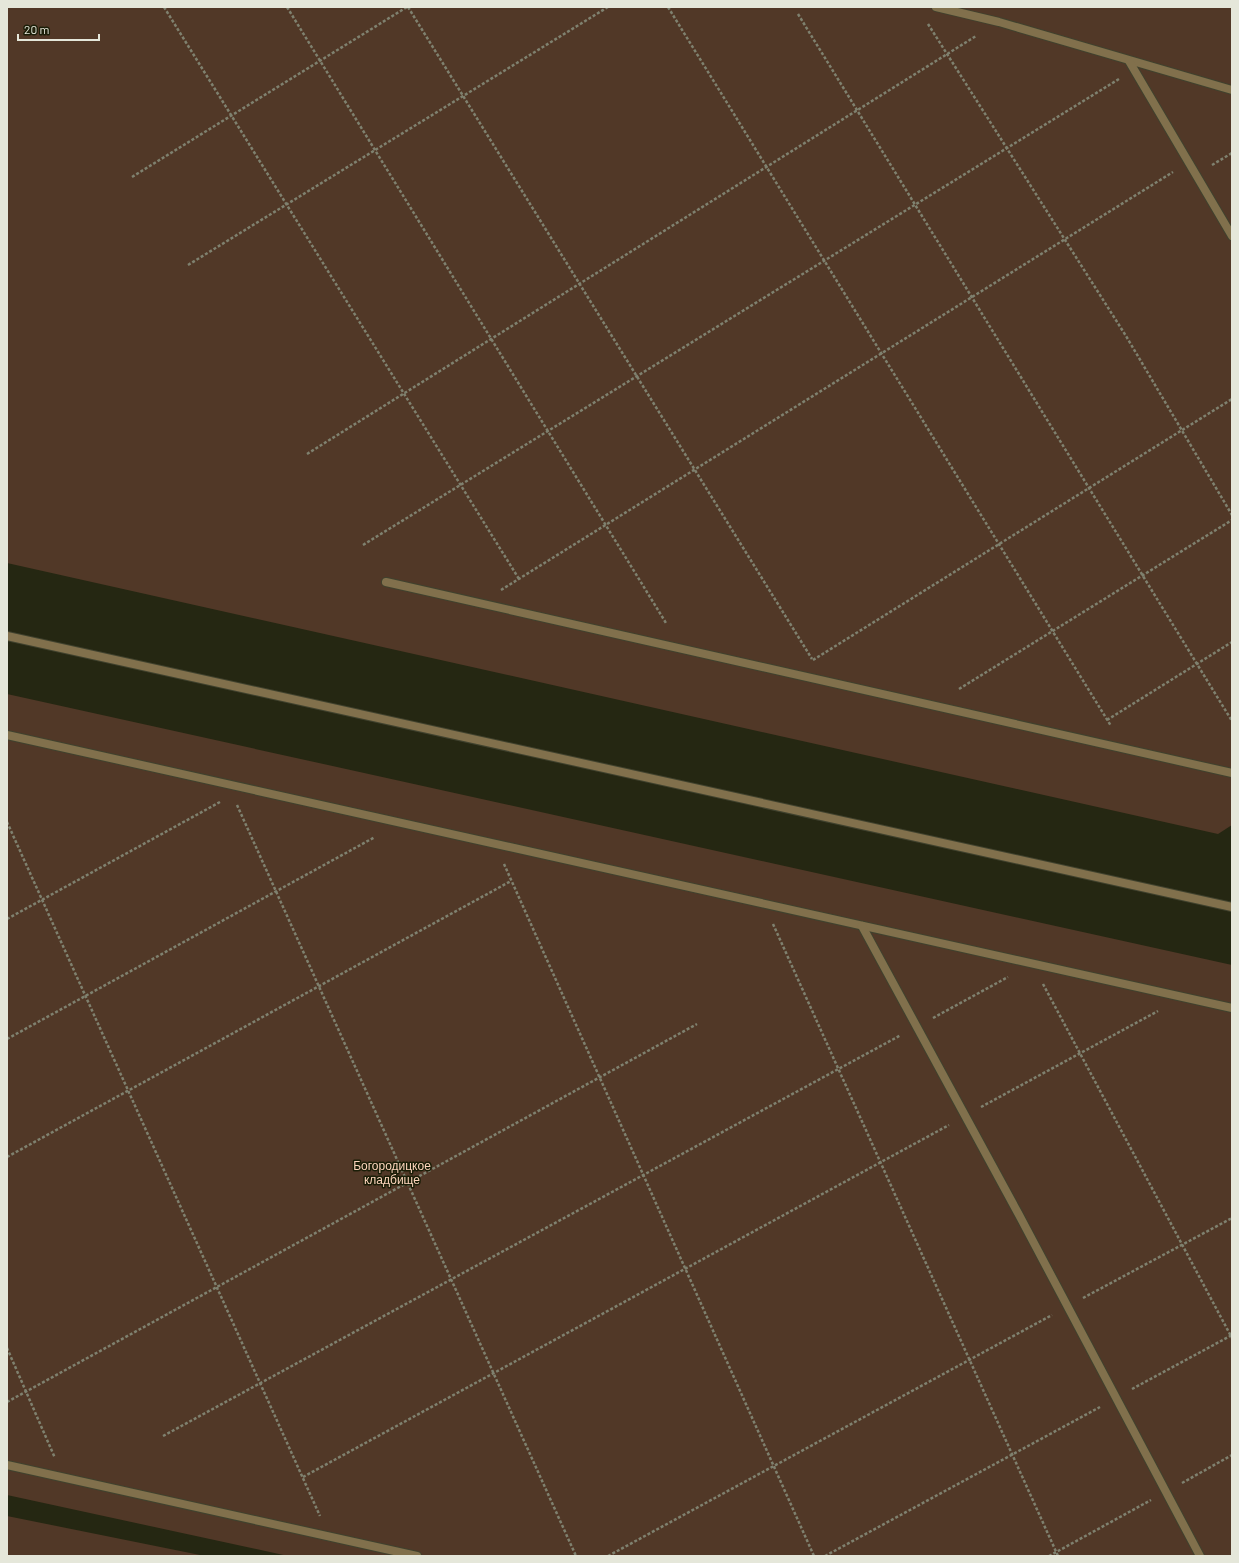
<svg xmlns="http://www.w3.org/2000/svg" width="1239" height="1563" viewBox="0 0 1239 1563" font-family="Barlow,sans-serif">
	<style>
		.green { fill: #513827 }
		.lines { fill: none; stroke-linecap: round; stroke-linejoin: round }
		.service-casing { stroke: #40422e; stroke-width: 10 }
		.minor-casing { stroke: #40422e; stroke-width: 10 }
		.path { stroke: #7f816f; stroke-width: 2.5; stroke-dasharray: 3 2; stroke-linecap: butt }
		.service { stroke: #81704c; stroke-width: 8 }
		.minor { stroke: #81704c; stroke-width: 8 }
		.labels { text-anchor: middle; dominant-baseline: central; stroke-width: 3; stroke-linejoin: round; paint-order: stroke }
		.park-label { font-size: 12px; fill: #fdd5bc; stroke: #1b1e08 }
	</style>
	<rect width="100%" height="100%" fill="#252712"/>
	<g class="green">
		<path d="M7 7H1232V825L1218 834 7 563Z"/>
		<path d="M7 694 1232 965V1556H288L7 1495Z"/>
		<path d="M7 1516 205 1556H7Z"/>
	</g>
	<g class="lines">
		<defs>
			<g id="service">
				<path d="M936 7 999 22 1232 90"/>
				<path d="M1129 61 1232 236"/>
				<path d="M386 582 1232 773"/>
				<path d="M7 735 1232 1008"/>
				<path d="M862 926 1018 1213 1200 1556"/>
				<path d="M7 1465 417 1556"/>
			</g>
			<path id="minor" d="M7 636 1232 907"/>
		</defs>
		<use href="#service" class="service-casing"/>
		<use href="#minor" class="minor-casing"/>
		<g class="path">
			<path d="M164 7 519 579"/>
			<path d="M287 7 666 623"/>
			<path d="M408 7 812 659"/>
			<path d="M668 7 1111 726"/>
			<path d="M798 14 1232 721"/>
			<path d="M928 24 1126 336 1232 515"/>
			<path d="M1212 165 1232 153"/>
			<path d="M132 177 407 7"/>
			<path d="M188 265 608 7"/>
			<path d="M307 454 976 36"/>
			<path d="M363 545 1119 79"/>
			<path d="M501 590 1173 172"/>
			<path d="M813 660 1232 399"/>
			<path d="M959 689 1232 520"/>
			<path d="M1107 720 1232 642"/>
			<path d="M237 805 576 1556"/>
			<path d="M7 822 320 1516"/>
			<path d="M504 864 814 1556"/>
			<path d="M7 919 220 802"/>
			<path d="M773 924 1058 1556"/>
			<path d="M1043 984 1232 1338"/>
			<path d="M933 1018 1008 977"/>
			<path d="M7 1039 375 837"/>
			<path d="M981 1107 1158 1011"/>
			<path d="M7 1157 511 881"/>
			<path d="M1083 1298 1232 1218"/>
			<path d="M7 1348 55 1458"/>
			<path d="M1132 1389 1232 1335"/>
			<path d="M7 1402 697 1024"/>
			<path d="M163 1436 901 1035"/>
			<path d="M303 1477 949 1125"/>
			<path d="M1182 1483 1232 1455"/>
			<path d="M608 1556 1052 1315"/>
			<path d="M825 1556 1100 1407"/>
			<path d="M1049 1556 1151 1500"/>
		</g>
		<use href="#service" class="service"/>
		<use href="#minor" class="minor"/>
	</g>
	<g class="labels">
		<g class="park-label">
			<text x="392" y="1165">Богородицкое<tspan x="392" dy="14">кладбище</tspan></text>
		</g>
	</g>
	<rect width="1239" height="1563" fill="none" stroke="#e5e7da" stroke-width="16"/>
	<path d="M18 34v6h81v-6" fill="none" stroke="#e5e7da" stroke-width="2"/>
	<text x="24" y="34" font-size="12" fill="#e5e7da" stroke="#1b1e08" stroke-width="3" paint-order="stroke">20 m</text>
</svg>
